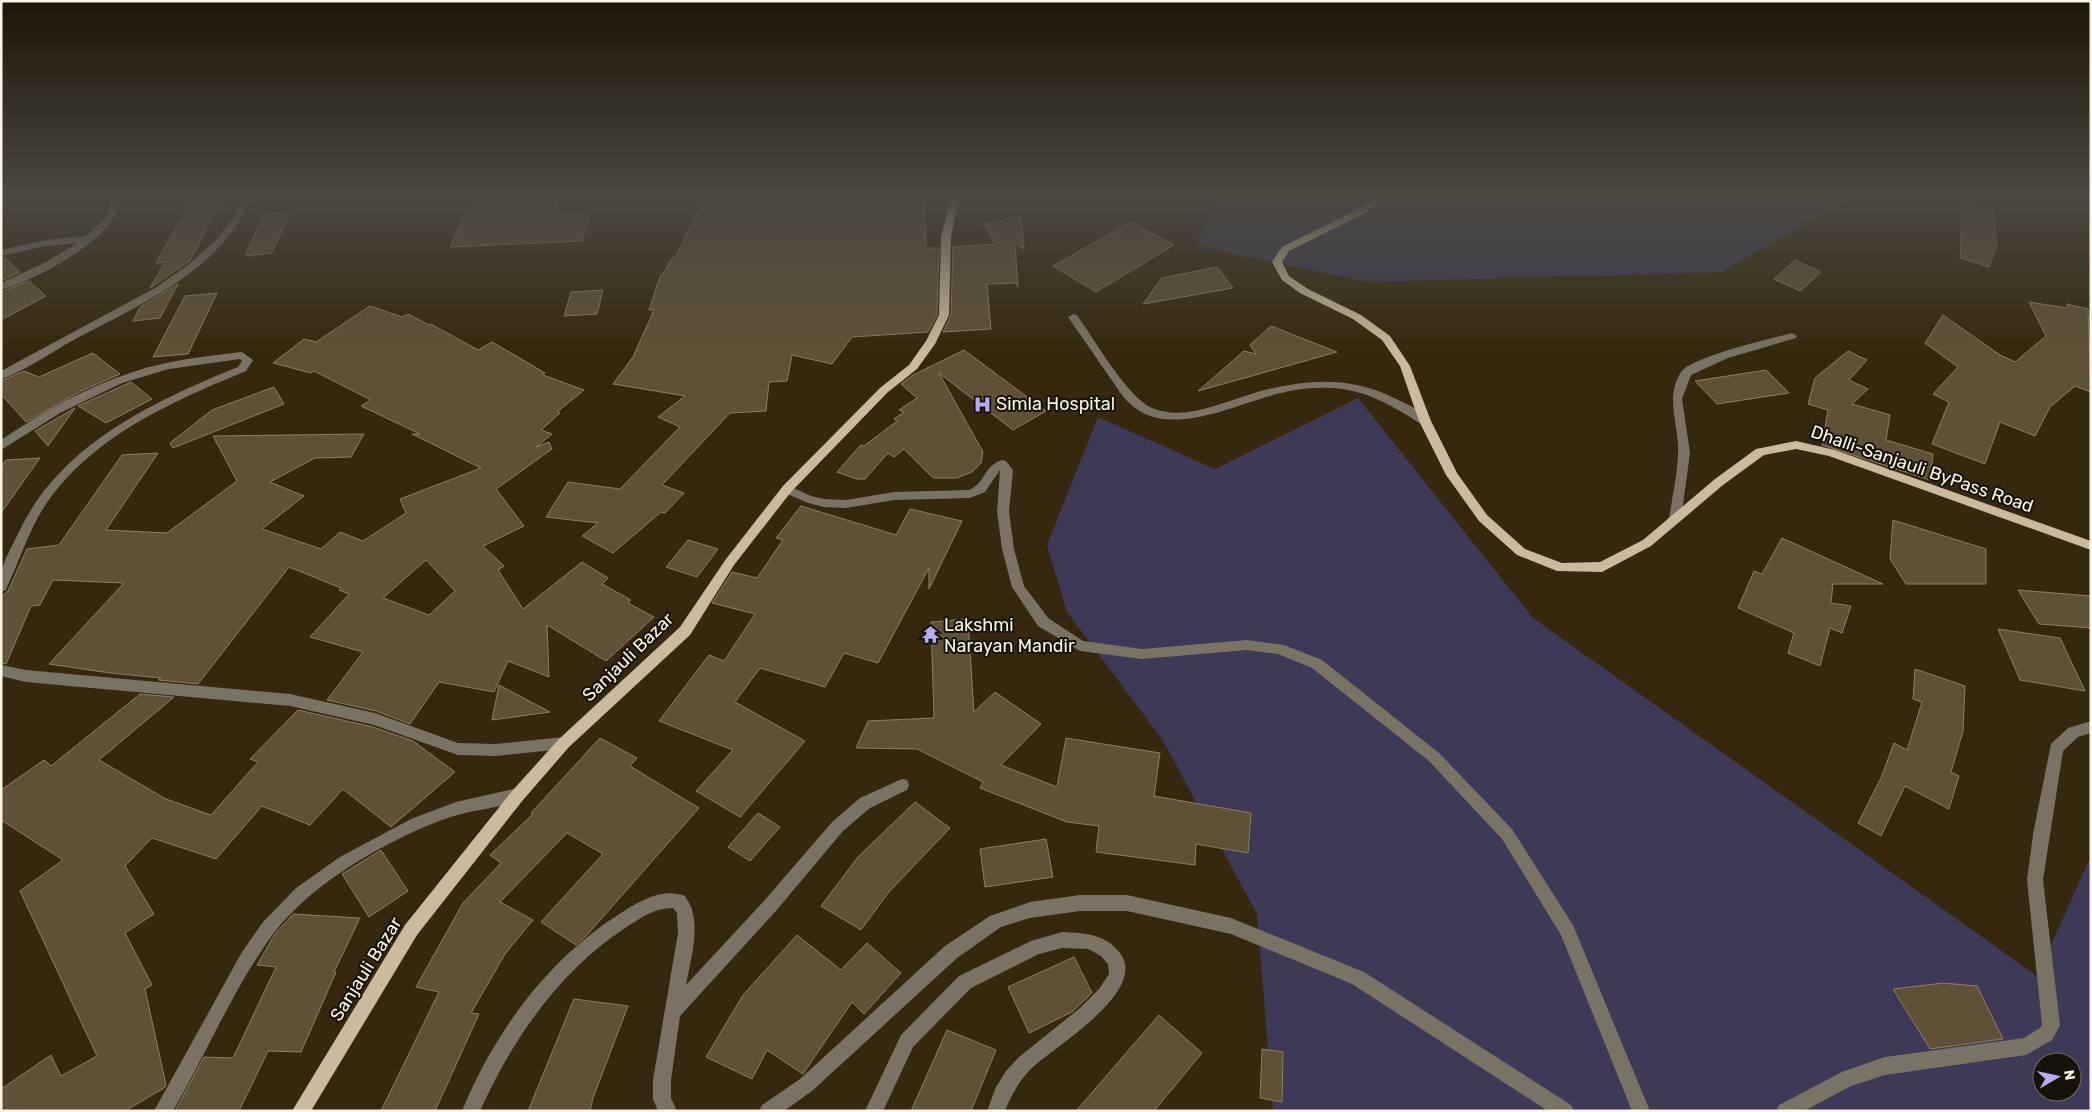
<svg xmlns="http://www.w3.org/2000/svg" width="2092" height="1112" viewBox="0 0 2092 1112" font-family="Rubik,sans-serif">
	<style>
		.green { fill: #3d3956; fill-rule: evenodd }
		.building { fill: #5f5137; stroke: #8d7e63; fill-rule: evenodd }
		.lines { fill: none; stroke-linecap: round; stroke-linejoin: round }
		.minor { fill: #7a7264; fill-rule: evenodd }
		.major { fill: #cbbb9d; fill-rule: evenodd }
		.labels { text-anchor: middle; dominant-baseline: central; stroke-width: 4; stroke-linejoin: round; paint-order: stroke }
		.poi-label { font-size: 18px; fill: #fcf4e4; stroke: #171207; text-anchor: start }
		.street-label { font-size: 18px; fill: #fcf4e4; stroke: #171207 }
	</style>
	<rect width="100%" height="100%" fill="#35280e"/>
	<g class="green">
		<path d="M1220 197H1852L1721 272 1368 282 1196 246Z"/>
		<path d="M1358 398 1533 618 2037 976 2091 856V1111H1273L1257 914 1162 739 1067 612 1047 545 1098 417 1215 469ZM2042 1062H2072V1092H2042Z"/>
	</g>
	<g class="building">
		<path d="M193 197H223L190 261 150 288 165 262 156 263Z"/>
		<path d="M705 197H924L926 248H939L937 315 928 332 852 337 832 364 792 355 787 381 769 382 766 411 730 413 662 485 684 493 665 513 661 512 613 553 582 536 598 523 546 517 568 482 620 489 680 427 658 417 685 396 613 384 633 357 654 310H649L661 274H663L672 258H675Z"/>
		<path d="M529 201 528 203 558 201 555 213 591 211 582 241 450 247 469 205Z"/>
		<path d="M1960 203 1993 209 1997 245 1989 267 1960 258 1962 218Z"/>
		<path d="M290 212 272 253 245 256 264 214Z"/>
		<path d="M1021 217 1024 249 1015 244 1018 287 1016 283 987 284 991 329 943 332 951 315 953 247 995 244 986 227 981 224Z"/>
		<path d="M1131 222 1174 245 1096 292 1053 266Z"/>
		<path d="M4 257 20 272 1 281V258Z"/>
		<path d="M1795 260 1821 272 1800 291 1774 279Z"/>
		<path d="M1217 267 1233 288 1143 304 1162 278Z"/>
		<path d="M29 281 46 296 1 320V292Z"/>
		<path d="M178 284 160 318 133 321 140 307Z"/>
		<path d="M603 290 597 314 564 316 571 292Z"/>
		<path d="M217 293 188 354 153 357 185 296Z"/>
		<path d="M2029 302 2067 308V304L2088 309 2091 392 2075 386 2050 407 2035 436 2000 422 1985 464 1932 444 1949 402 1933 394 1958 367 1925 343 1943 315 2000 355 2015 362 2046 336Z"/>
		<path d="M370 306 402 317 408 314 429 325 431 324 478 350 492 342 545 373 543 375 584 390 557 412 560 413 541 430 552 434 536 447 549 442 552 449 496 489 524 526 483 546 504 566 498 570 523 609 582 562 608 578 602 584 631 600 628 603 654 617 606 661 547 625 549 677 508 661 494 692 439 682 410 724 376 711 327 700 363 652 310 637 349 594 339 590 341 588 289 567 198 684 158 680 161 678 110 673 49 664 124 583 53 580 40 605 31 606 6 664 1 663V597L8 591 27 549 59 545 122 455 158 453 106 530 167 533 237 481 213 436 364 434 351 457 315 458 270 482 304 496 262 529 321 549 340 532 363 541 406 513 400 499 481 468 412 434H420L361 406 371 400 314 371 311 373 273 363 304 339 316 342ZM426 560 455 591 429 615 383 598Z"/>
		<path d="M1271 326 1337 352 1198 391 1244 351 1256 354 1250 345Z"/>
		<path d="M964 350 1046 411 1013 430 939 373 983 452 981 463 972 472 957 478H933L904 449 894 457 888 453 865 479H857L837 472 861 445 864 446 897 421 894 419 904 412 899 410 917 398 901 384 913 375Z"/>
		<path d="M1848 351 1867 360 1849 380 1868 389 1852 404 1890 415 1886 440 1933 454 1930 480 1822 445 1828 410 1808 404 1815 378Z"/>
		<path d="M93 353 120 374 81 391 26 422 1 394V381L24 371 39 377Z"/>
		<path d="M1766 370 1789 393 1717 404 1695 381Z"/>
		<path d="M131 382 152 399 106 423 78 406Z"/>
		<path d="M274 387 284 404 173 448 170 443 212 410Z"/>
		<path d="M75 408 48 446 35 431Z"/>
		<path d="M40 458 1 513V467L6 460Z"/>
		<path d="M801 506 896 535 910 509 962 521 929 589V568L878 663 844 653 825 687 760 668 735 702 805 741 740 817 696 791 733 750 659 721 709 655 724 661 755 614 712 603 732 572 757 578 783 540 776 538Z"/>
		<path d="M1893 520 1986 549V584H1906L1890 559Z"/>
		<path d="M1782 538 1883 584H1833L1831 603 1851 606 1842 633 1830 628 1820 666 1788 653 1794 633 1738 608 1754 571 1762 574Z"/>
		<path d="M688 540 718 549 697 577 666 567Z"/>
		<path d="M2018 590 2091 596V628L2039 624Z"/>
		<path d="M968 619 974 712 995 692 1041 724 1001 765 1057 787 1066 738 1160 753 1154 796 1251 813 1248 853 1196 844 1195 865 1096 852 1099 826 1067 822 980 788 983 782 917 749 856 748 868 721 934 718 931 622Z"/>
		<path d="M1998 629 2060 638 2085 691 2020 680Z"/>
		<path d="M1915 669 1965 686 1963 731 1951 772 1959 776 1949 809 1905 786 1881 836 1858 823 1881 778 1894 743 1907 750 1922 702 1913 699Z"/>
		<path d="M499 685 550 712 492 720Z"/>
		<path d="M140 694 174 697 99 760 166 799 211 815 258 762 250 759 298 710 373 727 413 741 455 772 391 827 343 789 310 825 262 806 216 859 152 838 125 866 154 914 125 933 152 985 145 989 166 1085 164 1088 125 1111H1V1089L51 1055 61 1076 97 1056 20 891 63 860 1 820V790L44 760 51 766Z"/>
		<path d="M600 738 637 758 630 766 699 808 587 935 576 945 541 922 603 854 567 833 500 902 533 920 505 954 471 1013 479 1014 435 1111H381L439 992 416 987 463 903 501 863 490 855 533 814 531 813Z"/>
		<path d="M915 802 950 828 888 893 861 930 821 906 858 857Z"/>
		<path d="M758 813 780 827 750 861 728 847Z"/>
		<path d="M1046 839 1053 877 985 887 980 849Z"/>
		<path d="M381 850 408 891 369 917 342 874Z"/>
		<path d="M293 914 360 918 334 972H336L301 1052 268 1051 239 1111H175L204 1057 233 1058 276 967 257 965 275 934Z"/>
		<path d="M797 935 841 970 867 943 901 973 864 1014 852 1002 803 1074 767 1050 752 1079 706 1057 743 995Z"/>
		<path d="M1074 957 1092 993 1072 1012 1029 1033 1008 987Z"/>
		<path d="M1943 983 1977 986 2003 1039 1930 1049 1893 989Z"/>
		<path d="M574 999 628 1006 593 1098 590 1111H528Z"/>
		<path d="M1159 1015 1202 1053 1154 1111H1076Z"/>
		<path d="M947 1030 996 1050 971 1111H911Z"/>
		<path d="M1262 1049 1283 1052 1282 1102 1260 1098Z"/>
	</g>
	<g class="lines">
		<g class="minor">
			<path d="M108 197H118C127 234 31 282 1 290V283L44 263 78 243 46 246 1 256V250L46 240 86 236 104 220 110 208Z"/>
			<path d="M243 197H251C223 272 134 307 68 343 51 353 19 374 1 379V371L155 288 188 265 217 239 236 215Z"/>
			<path d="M1073 314 1077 315C1094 339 1127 397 1152 408 1183 421 1219 404 1248 395 1296 380 1345 374 1392 397 1404 403 1423 410 1431 421L1425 425 1421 424C1393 406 1365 389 1330 388 1310 387 1290 390 1270 396 1226 408 1158 443 1122 395L1068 317Z"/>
			<path d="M1792 333 1797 336 1796 338 1728 358 1691 375 1682 399 1690 453 1681 519 1679 522H1671L1669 519C1672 498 1677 476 1678 455 1680 426 1664 399 1681 372 1691 357 1772 338 1792 333Z"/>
			<path d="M242 352 253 360 246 371C168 403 82 441 38 517 26 539 18 564 7 587L6 590 1 592C1 586 0 579 1 573 4 560 12 546 18 534 59 445 152 402 238 367L242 361 240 359 169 369 122 383 60 413 1 450V440C42 412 86 387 133 372 168 360 206 356 242 352Z"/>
			<path d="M1002 460 1006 461 1013 470 1009 512 1014 549 1024 586 1048 618 1083 641 1142 649 1247 640 1284 645 1322 660 1439 753 1512 829 1573 925 1650 1111H1632L1561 935 1502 839 1429 761 1312 668 1278 654 1247 650 1142 659 1080 651 1038 626 1012 587 1002 549 997 512 1000 470 985 492 970 498 894 500 846 508 824 507 808 503 783 492 781 489 787 485 811 496 824 499 846 500 894 492 969 490C986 483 983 466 1002 460Z"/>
			<path d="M1 665 26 670 290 694 375 713 458 743 496 744 564 737 569 739 571 743 569 747 564 749 496 756 458 755 374 725 290 706 26 682 1 676Z"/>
			<path d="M2091 721V733L2078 737 2063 751 2043 880 2060 1025 2052 1040 2026 1055 1885 1075 1851 1086 1804 1111H1776L1779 1105 1842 1072 1885 1057 2024 1038 2040 1028 2042 1024 2027 880 2033 834 2051 744 2068 728Z"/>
			<path d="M902 779 907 780 909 785 907 790 870 808 843 831 775 912 680 1016 671 1080V1098L677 1111H658L653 1099V1080L678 933 677 913 673 908C655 908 642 917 628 926 560 970 513 1038 480 1111H462C495 1031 548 959 621 913 639 901 663 887 685 896 688 901 692 907 693 914 698 936 690 963 686 985L763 902 833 821 860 798Z"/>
			<path d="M518 788 523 790 525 795 523 800C497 809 468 810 442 820 384 842 312 883 274 933 234 986 207 1053 173 1111H154L242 952 263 922 296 888 340 857 411 819 456 802Z"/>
			<path d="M1080 895H1127L1231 918 1364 972 1571 1105 1574 1111H1548L1352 984 1231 934 1127 911H1080L1030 918 1001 927 957 958 812 1091 784 1111H759L762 1105 800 1079 945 946 990 916 1030 902Z"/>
			<path d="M1062 932C1085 933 1106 934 1120 953 1149 992 1053 1047 1031 1069 1019 1081 1011 1095 1005 1111H987L996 1087 1006 1071 1019 1057 1080 1008 1099 989 1109 974 1108 964 1101 956 1088 949 1062 948 1039 954 971 988 913 1047 883 1111H865L901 1035 959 976 1031 941Z"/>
		</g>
		<g class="major">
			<path d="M951 197H959L951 237 949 315 935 344 917 369 888 392 791 492 734 565 690 635 569 747 523 800 417 935 311 1111H292L405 925 513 790 559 739 680 627 726 559 783 486 880 388 909 365 926 341 939 315 941 237Z"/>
			<path d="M1378 197H1388L1365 213 1289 251 1282 262 1289 276 1308 289 1361 315 1390 336 1410 366 1431 421 1457 473 1487 515 1525 549 1562 563 1600 562 1643 540 1715 479 1756 449 1796 441 1835 450 2091 541V550L1829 456 1796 449 1764 455 1723 485 1651 546 1602 572 1557 571 1517 555 1479 521 1446 475 1419 421 1400 366 1382 340 1353 319 1300 293 1282 280 1272 262 1282 247 1359 209Z"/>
		</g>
	</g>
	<linearGradient id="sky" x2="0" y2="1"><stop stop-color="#1d1608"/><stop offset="0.56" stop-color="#4b4841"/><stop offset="1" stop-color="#4b4841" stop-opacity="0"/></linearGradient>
	<rect width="2092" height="353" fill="url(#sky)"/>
	<defs>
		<symbol id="hospital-bare" viewBox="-9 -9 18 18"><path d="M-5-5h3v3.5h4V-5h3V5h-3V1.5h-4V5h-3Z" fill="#b7abf8" stroke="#171207" stroke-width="2.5" paint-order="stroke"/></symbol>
		<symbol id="temple-bare" viewBox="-9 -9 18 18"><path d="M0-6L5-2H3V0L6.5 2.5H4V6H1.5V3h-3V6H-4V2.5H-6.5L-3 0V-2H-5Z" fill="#b7abf8" stroke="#171207" stroke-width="2.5" paint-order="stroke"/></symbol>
	</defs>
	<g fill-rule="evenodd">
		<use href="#hospital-bare" x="970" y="392" width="25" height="25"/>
		<use href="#temple-bare" x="918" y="622" width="25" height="25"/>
	</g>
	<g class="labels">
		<g class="poi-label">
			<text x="996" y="404">Simla Hospital</text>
			<text x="944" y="625">Lakshmi<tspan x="944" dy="21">Narayan Mandir</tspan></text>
		</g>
		<g class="street-label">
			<text transform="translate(1922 469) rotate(19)">Dhalli-Sanjauli ByPass Road</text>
			<text transform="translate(628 657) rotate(-44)">Sanjauli Bazar</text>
			<text transform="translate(366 969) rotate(-58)">Sanjauli Bazar</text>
		</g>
	</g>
	<rect width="2092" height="1112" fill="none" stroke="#fcf4e4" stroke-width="5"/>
	<g transform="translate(2057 1077) rotate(81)"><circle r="24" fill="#171207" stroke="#736c5f"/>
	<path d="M0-4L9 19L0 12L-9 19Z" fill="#b7abf8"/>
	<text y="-8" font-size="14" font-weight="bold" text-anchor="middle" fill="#fcf4e4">N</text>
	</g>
</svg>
